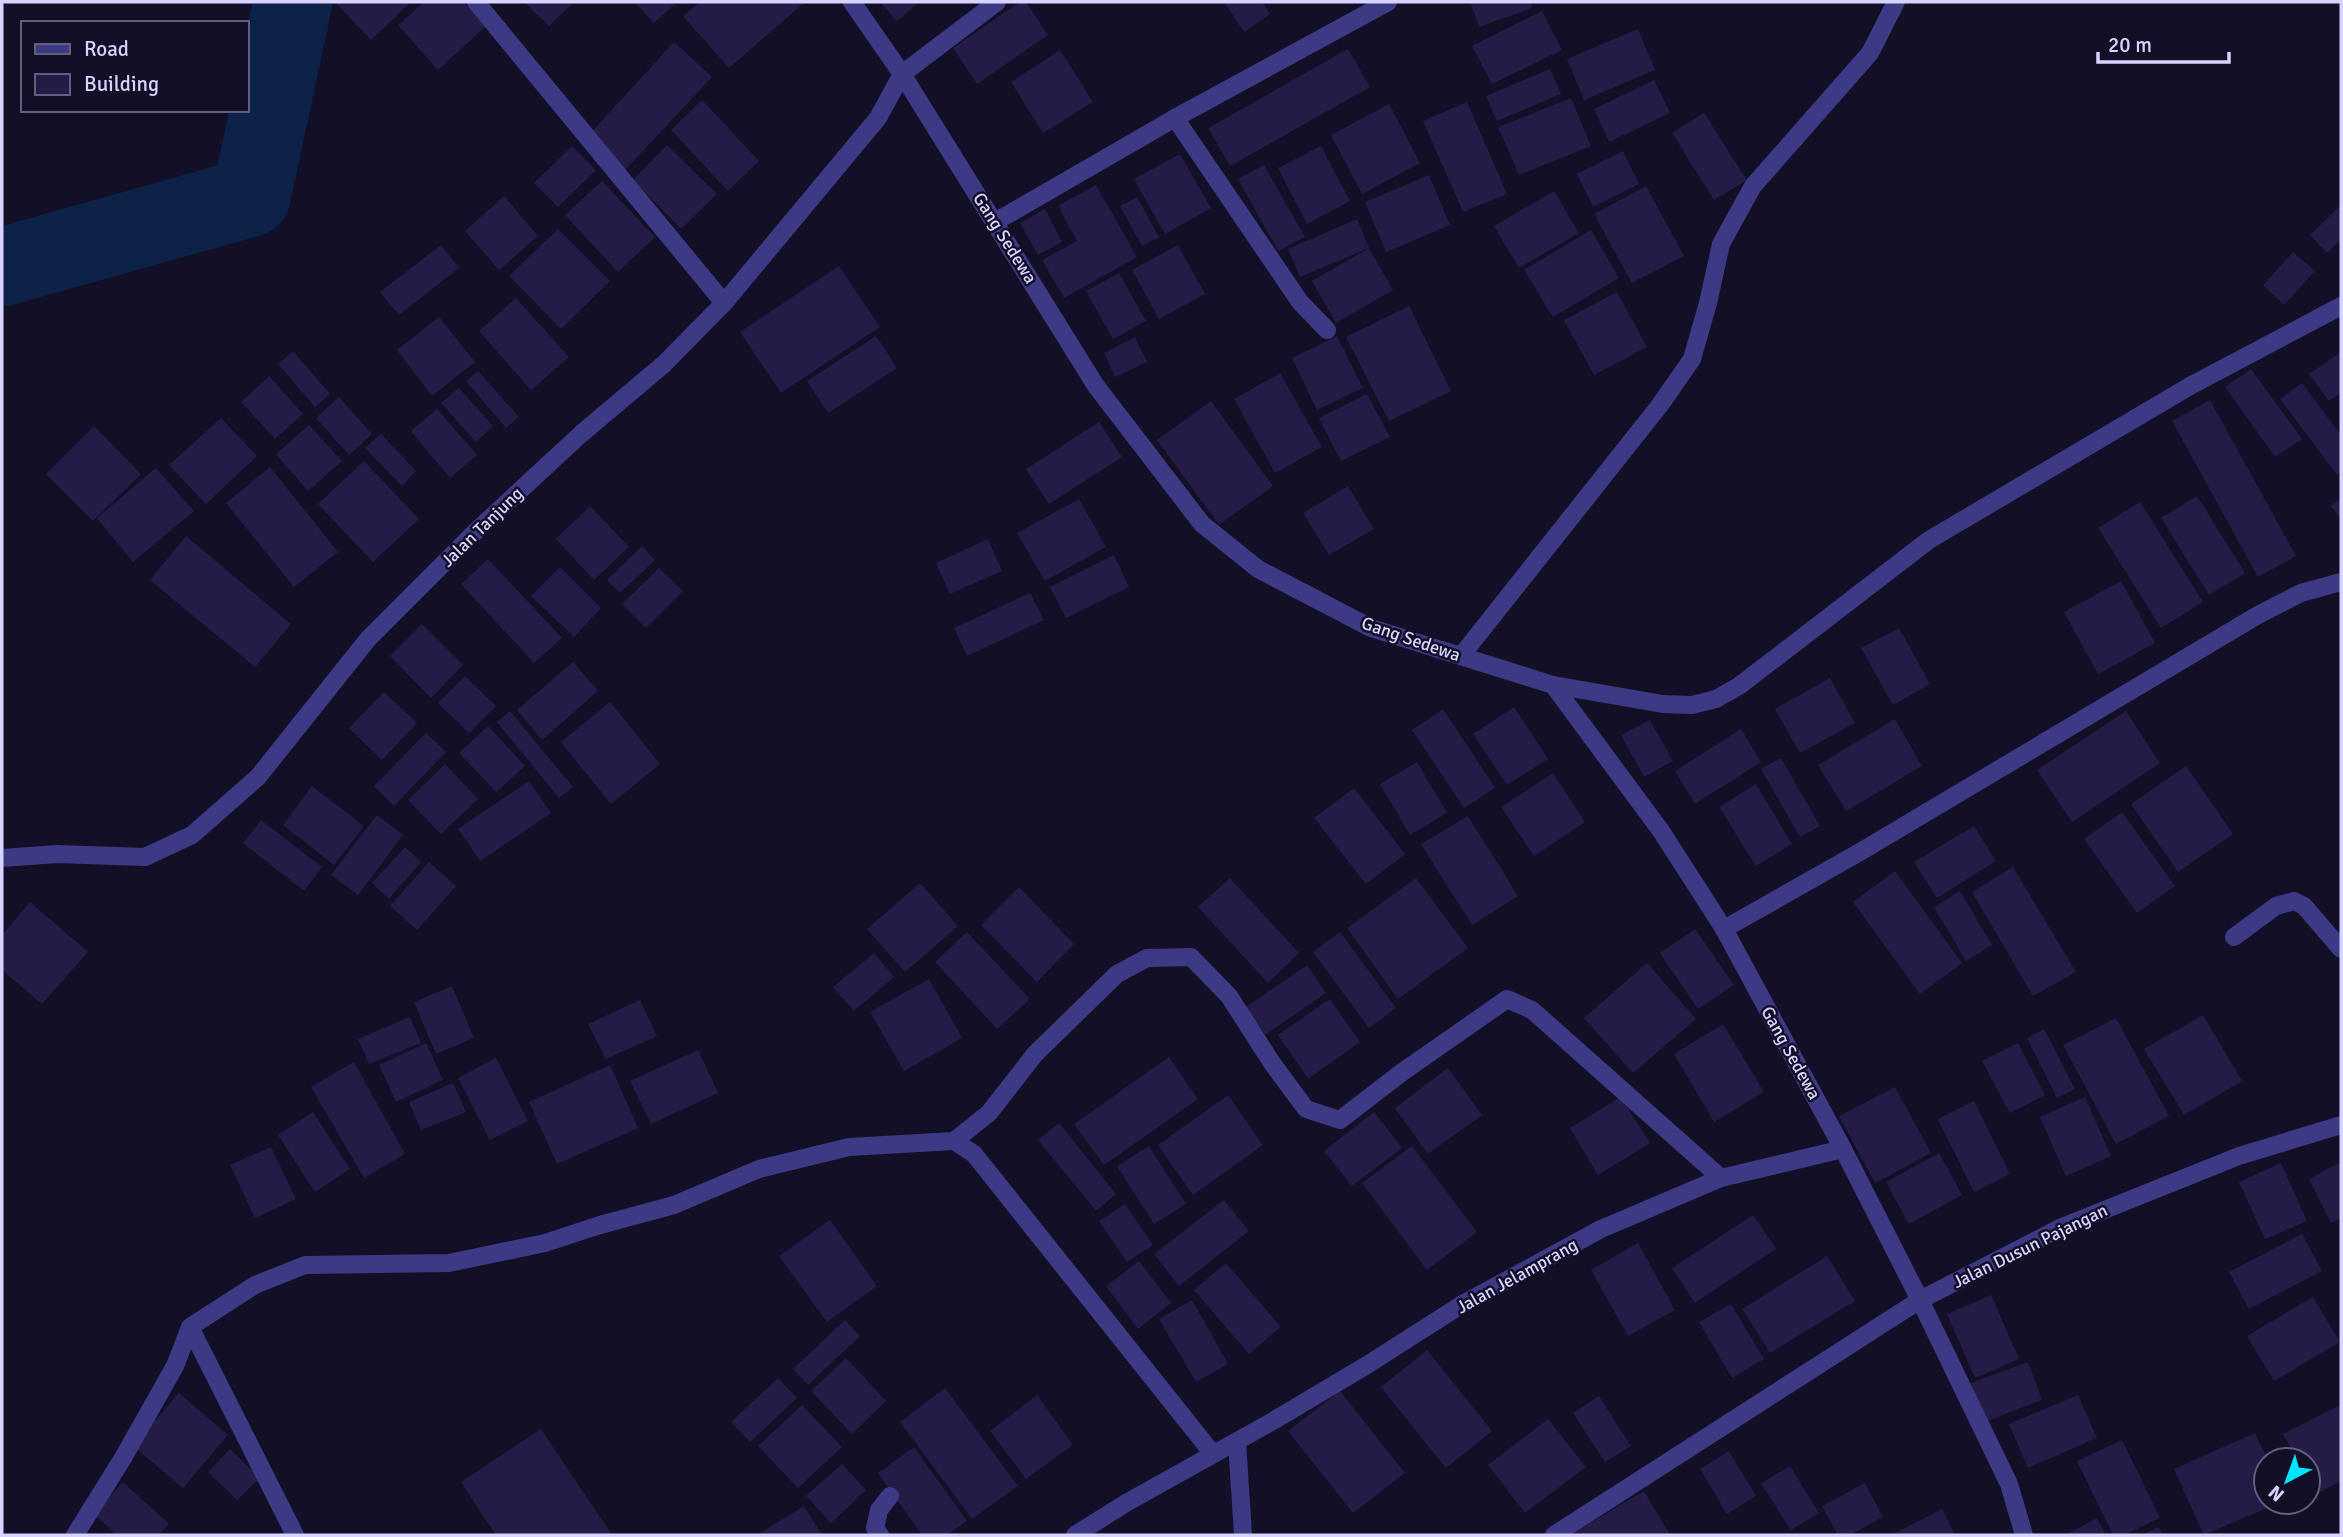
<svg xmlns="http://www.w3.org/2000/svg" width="2343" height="1537" viewBox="0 0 2343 1537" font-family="Signika,sans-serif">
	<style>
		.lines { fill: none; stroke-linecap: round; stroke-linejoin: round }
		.river { stroke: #0c2248; stroke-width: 79 }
		.building { fill: #241b47 }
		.minor { stroke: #3d3a85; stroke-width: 18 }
		.labels { text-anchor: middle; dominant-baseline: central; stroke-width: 5; stroke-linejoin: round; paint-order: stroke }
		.street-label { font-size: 18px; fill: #d9d4ff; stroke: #130f26 }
	</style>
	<rect width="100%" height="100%" fill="#130f26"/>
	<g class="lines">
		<path class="river" d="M2 267 251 197 293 2"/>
	</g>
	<g class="building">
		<path d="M335 2H411L371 40Z"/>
		<path d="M424 2H464L486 26 438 70 398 25Z"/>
		<path d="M524 2H574L549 26Z"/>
		<path d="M635 2H677L654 23Z"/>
		<path d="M700 2H805L729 68 683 16Z"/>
		<path d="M880 2H919L897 21Z"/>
		<path d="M1020 2H1026L1048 35 977 84 953 48Z"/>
		<path d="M1224 2H1262L1270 14 1244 32Z"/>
		<path d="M1470 2H1530L1532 8 1479 27Z"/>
		<path d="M1542 11 1562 50 1492 84 1472 46Z"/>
		<path d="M1638 29 1655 70 1584 100 1567 59Z"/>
		<path d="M674 42 712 77 625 170 588 136Z"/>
		<path d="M1348 49 1370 87 1230 166 1208 128Z"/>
		<path d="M1060 50 1093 102 1043 133 1011 82Z"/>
		<path d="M1550 69 1561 94 1497 121 1486 96Z"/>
		<path d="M1654 80 1670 113 1609 142 1594 109Z"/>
		<path d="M1571 98 1591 146 1519 175 1498 127Z"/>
		<path d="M702 100 759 161 728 191 671 130Z"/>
		<path d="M1467 102 1507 194 1463 212 1423 121Z"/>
		<path d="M1389 104 1420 163 1362 194 1331 135Z"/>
		<path d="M1704 113 1747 180 1714 200 1672 133Z"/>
		<path d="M667 145 717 194 681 229 633 180Z"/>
		<path d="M572 146 596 170 558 207 534 183Z"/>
		<path d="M1321 146 1350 201 1307 224 1278 168Z"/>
		<path d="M1623 151 1639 184 1593 207 1577 174Z"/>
		<path d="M1180 154 1211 208 1165 234 1134 179Z"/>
		<path d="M1264 165 1305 237 1278 251 1238 179Z"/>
		<path d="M1429 175 1450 225 1386 252 1365 202Z"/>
		<path d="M602 181 655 237 618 272 565 215Z"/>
		<path d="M1096 185 1137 257 1064 298 1042 260 1077 241 1058 206Z"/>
		<path d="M1646 186 1684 256 1632 283 1594 214Z"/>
		<path d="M1554 191 1579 233 1519 268 1494 226Z"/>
		<path d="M504 196 538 236 499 270 465 231Z"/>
		<path d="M1137 197 1159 237 1142 246 1120 206Z"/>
		<path d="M2341 205V240L2327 253 2310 235Z"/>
		<path d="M1045 209 1062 242 1038 255 1020 223Z"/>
		<path d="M1357 219 1369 248 1300 277 1288 249Z"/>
		<path d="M558 229 610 281 561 329 509 276Z"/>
		<path d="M1591 230 1619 278 1553 317 1524 270Z"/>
		<path d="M441 245 459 268 399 315 380 292Z"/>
		<path d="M1178 245 1205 294 1159 319 1132 270Z"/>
		<path d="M1369 248 1393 290 1336 323 1312 281Z"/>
		<path d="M2293 252 2315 271 2284 305 2263 285Z"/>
		<path d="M839 266 880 327 781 393 740 332Z"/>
		<path d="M1119 273 1146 321 1113 339 1086 291Z"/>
		<path d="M1617 292 1647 347 1594 375 1564 320Z"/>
		<path d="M516 298 569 357 531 390 479 331Z"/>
		<path d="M1409 306 1451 391 1389 421 1346 337Z"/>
		<path d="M439 317 475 362 432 396 397 350Z"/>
		<path d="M876 336 897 368 828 413 807 381Z"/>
		<path d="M1337 336 1363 388 1317 410 1292 358Z"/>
		<path d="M1135 337 1147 362 1115 377 1104 353Z"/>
		<path d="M293 351 330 394 315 407 278 364Z"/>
		<path d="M2341 352V393L2329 401 2309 374Z"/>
		<path d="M2251 369 2302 439 2275 457 2225 387Z"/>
		<path d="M478 371 519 417 506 428 466 381Z"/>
		<path d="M1280 373 1322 447 1275 473 1234 399Z"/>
		<path d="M269 376 303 414 275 439 241 402Z"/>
		<path d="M2302 383 2341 435V472L2337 475 2280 399Z"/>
		<path d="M459 388 493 426 476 442 441 403Z"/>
		<path d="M1367 394 1390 437 1341 461 1319 418Z"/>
		<path d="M339 397 372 434 349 455 316 418Z"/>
		<path d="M2210 400 2296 556 2258 577 2172 421Z"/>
		<path d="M1211 401 1273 486 1219 525 1157 440Z"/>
		<path d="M437 409 477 455 450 478 411 431Z"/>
		<path d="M221 418 257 456 206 504 169 465Z"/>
		<path d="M1099 422 1122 457 1049 504 1026 469Z"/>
		<path d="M309 425 342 461 308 491 276 454Z"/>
		<path d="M94 426 141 474 93 521 46 474Z"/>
		<path d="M381 434 416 471 402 486 365 448Z"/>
		<path d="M364 461 419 519 373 562 318 504Z"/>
		<path d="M270 467 338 552 294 587 226 503Z"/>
		<path d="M156 468 194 511 133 562 97 518Z"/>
		<path d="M1348 486 1374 529 1329 555 1303 513Z"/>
		<path d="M2197 496 2245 573 2209 595 2161 518Z"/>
		<path d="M2341 498V520L2331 506Z"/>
		<path d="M1079 499 1106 547 1045 581 1017 533Z"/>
		<path d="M2140 502 2203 602 2161 628 2098 528Z"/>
		<path d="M590 506 629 547 594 580 556 539Z"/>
		<path d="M186 536 291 624 255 667 150 580Z"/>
		<path d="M988 539 1002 571 950 594 936 563Z"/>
		<path d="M642 546 655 560 620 593 607 580Z"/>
		<path d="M1114 555 1129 587 1066 618 1050 587Z"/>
		<path d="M488 559 562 638 534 663 461 584Z"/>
		<path d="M560 567 601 608 574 637 531 596Z"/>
		<path d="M659 568 683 591 646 628 622 604Z"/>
		<path d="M2121 581 2155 643 2098 674 2064 612Z"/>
		<path d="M1030 593 1044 620 967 656 954 628Z"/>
		<path d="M422 624 463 665 431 698 390 656Z"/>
		<path d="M1899 628 1930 684 1893 705 1861 648Z"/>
		<path d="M573 662 598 691 542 740 517 710Z"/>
		<path d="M465 676 496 706 469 733 438 703Z"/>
		<path d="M1830 678 1855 723 1800 753 1775 709Z"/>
		<path d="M384 692 417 723 382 760 349 728Z"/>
		<path d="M610 702 660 764 611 804 561 742Z"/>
		<path d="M1514 707 1548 759 1507 785 1473 734Z"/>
		<path d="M1443 709 1495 788 1464 808 1412 730Z"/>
		<path d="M510 711 573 787 559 798 497 722Z"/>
		<path d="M2126 711 2160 763 2072 822 2037 770Z"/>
		<path d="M1895 719 1922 766 1846 811 1818 765Z"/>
		<path d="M1650 720 1673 761 1644 777 1621 735Z"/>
		<path d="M488 726 525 766 496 792 459 753Z"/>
		<path d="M1741 729 1761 762 1695 804 1675 771Z"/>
		<path d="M426 733 446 752 394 806 374 786Z"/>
		<path d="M1781 758 1820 826 1800 837 1761 769Z"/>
		<path d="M1417 762 1447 813 1410 835 1380 784Z"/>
		<path d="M445 764 478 799 441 834 408 800Z"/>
		<path d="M2186 766 2233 834 2178 872 2131 804Z"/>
		<path d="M1553 773 1585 822 1534 856 1501 807Z"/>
		<path d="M529 781 551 813 480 861 458 829Z"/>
		<path d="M1756 784 1792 844 1756 866 1719 807Z"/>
		<path d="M312 786 364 826 334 865 283 825Z"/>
		<path d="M1354 788 1405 854 1366 884 1314 818Z"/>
		<path d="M2122 812 2175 886 2137 913 2084 839Z"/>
		<path d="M377 815 403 835 358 895 331 875Z"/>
		<path d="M1468 816 1518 896 1472 925 1421 844Z"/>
		<path d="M261 820 322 867 304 891 243 843Z"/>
		<path d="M1974 826 1996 861 1937 898 1914 862Z"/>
		<path d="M405 847 421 862 389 899 372 883Z"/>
		<path d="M429 862 456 886 417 930 390 906Z"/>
		<path d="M2013 867 2076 972 2033 996 1972 892Z"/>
		<path d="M1895 871 1962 963 1920 994 1853 902Z"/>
		<path d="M1230 878 1299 953 1268 983 1198 907Z"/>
		<path d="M1416 878 1468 948 1398 999 1347 928Z"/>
		<path d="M920 883 958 926 905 972 867 929Z"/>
		<path d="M1019 887 1074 944 1037 982 981 925Z"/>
		<path d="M1960 891 1992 945 1966 961 1934 907Z"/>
		<path d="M30 902 88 952 42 1004 2 970V935Z"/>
		<path d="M1695 929 1734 985 1698 1009 1660 953Z"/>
		<path d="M967 932 1030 999 997 1029 935 962Z"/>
		<path d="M1340 932 1396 1008 1369 1028 1313 952Z"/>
		<path d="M874 953 894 977 854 1011 833 987Z"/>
		<path d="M1647 963 1696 1019 1633 1073 1584 1018Z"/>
		<path d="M1307 965 1326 993 1265 1035 1246 1007Z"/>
		<path d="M929 979 962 1038 904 1071 870 1012Z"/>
		<path d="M452 986 474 1038 436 1054 414 1002Z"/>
		<path d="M1330 999 1360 1042 1308 1079 1278 1035Z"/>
		<path d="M640 1000 657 1036 606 1059 588 1024Z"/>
		<path d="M2203 1015 2242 1081 2184 1115 2144 1049Z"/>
		<path d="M410 1017 421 1043 369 1064 358 1039Z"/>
		<path d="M2116 1018 2169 1116 2116 1144 2063 1045Z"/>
		<path d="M1723 1024 1764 1092 1714 1122 1674 1054Z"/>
		<path d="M2044 1029 2075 1089 2057 1098 2027 1038Z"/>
		<path d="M426 1043 443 1080 396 1102 379 1065Z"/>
		<path d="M2018 1043 2045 1095 2010 1113 1982 1061Z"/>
		<path d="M698 1050 718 1093 651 1124 630 1081Z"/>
		<path d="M1169 1057 1198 1099 1104 1165 1074 1124Z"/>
		<path d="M496 1058 528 1121 490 1140 458 1078Z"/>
		<path d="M354 1062 405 1154 364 1178 311 1087Z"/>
		<path d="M610 1065 638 1128 557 1164 529 1102Z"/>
		<path d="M1448 1068 1482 1115 1428 1154 1395 1108Z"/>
		<path d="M453 1083 466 1112 421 1130 409 1102Z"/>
		<path d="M1895 1087 1931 1153 1875 1183 1839 1116Z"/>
		<path d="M1228 1095 1263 1145 1193 1195 1158 1145Z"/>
		<path d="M1621 1097 1650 1143 1598 1175 1570 1128Z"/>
		<path d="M2085 1097 2111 1156 2066 1176 2040 1117Z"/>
		<path d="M1974 1101 2010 1174 1974 1192 1938 1119Z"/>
		<path d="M313 1112 350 1169 315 1192 278 1135Z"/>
		<path d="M1374 1112 1402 1148 1352 1186 1324 1151Z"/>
		<path d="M1059 1123 1116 1194 1096 1211 1038 1140Z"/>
		<path d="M1149 1146 1186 1204 1154 1224 1117 1166Z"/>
		<path d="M1412 1146 1477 1232 1427 1270 1362 1183Z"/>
		<path d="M271 1147 296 1199 255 1218 230 1165Z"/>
		<path d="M1939 1153 1962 1195 1909 1224 1886 1182Z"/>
		<path d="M2341 1162V1218L2331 1223 2309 1179Z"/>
		<path d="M2281 1163 2307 1221 2265 1239 2239 1182Z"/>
		<path d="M1224 1200 1249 1231 1179 1286 1154 1254Z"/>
		<path d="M1125 1204 1153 1245 1127 1262 1099 1221Z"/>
		<path d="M1753 1215 1776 1249 1695 1303 1672 1268Z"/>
		<path d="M830 1220 877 1286 827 1322 779 1256Z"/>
		<path d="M2302 1234 2322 1271 2249 1309 2229 1272Z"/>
		<path d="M1638 1243 1675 1310 1628 1336 1591 1270Z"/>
		<path d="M1827 1256 1855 1301 1770 1353 1742 1309Z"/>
		<path d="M1139 1261 1171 1303 1138 1329 1106 1286Z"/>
		<path d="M1226 1263 1281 1327 1249 1354 1194 1290Z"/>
		<path d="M1991 1295 2019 1359 1975 1378 1947 1314Z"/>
		<path d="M2313 1297 2340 1342 2274 1381 2247 1336Z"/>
		<path d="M1192 1300 1228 1364 1196 1382 1159 1319Z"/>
		<path d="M1731 1304 1764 1359 1732 1378 1699 1322Z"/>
		<path d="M845 1320 860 1336 808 1385 793 1369Z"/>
		<path d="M1427 1350 1492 1431 1446 1468 1381 1387Z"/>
		<path d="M846 1358 886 1401 852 1434 811 1391Z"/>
		<path d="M2028 1362 2042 1400 1985 1422 1971 1383Z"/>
		<path d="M778 1378 797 1398 750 1442 731 1422Z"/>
		<path d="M945 1388 1018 1486 972 1519 900 1422Z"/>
		<path d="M1340 1391 1405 1473 1353 1513 1288 1431Z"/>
		<path d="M179 1393 228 1435 183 1488 133 1446Z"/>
		<path d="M1037 1395 1073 1445 1026 1479 990 1431Z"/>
		<path d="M2078 1395 2097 1438 2028 1468 2009 1424Z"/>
		<path d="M1599 1396 1631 1446 1605 1462 1573 1413Z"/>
		<path d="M802 1405 842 1447 798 1488 758 1446Z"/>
		<path d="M2340 1405 2341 1481 2315 1495 2308 1481V1460H2297L2283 1434Z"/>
		<path d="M1548 1419 1586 1467 1525 1513 1488 1465Z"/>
		<path d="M541 1429 575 1480 612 1535H496L461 1482Z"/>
		<path d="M2255 1433 2268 1460H2266V1502H2281L2204 1535 2174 1469Z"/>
		<path d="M2122 1440 2160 1518 2124 1535H2113L2077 1461Z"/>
		<path d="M914 1447 967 1521 947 1535H922L878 1473Z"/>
		<path d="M230 1449 260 1478 237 1500 208 1472Z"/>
		<path d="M1729 1451 1756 1496 1727 1514 1700 1469Z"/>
		<path d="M842 1464 866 1490 831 1523 806 1496Z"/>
		<path d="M1790 1466 1819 1513 1791 1530 1761 1483Z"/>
		<path d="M123 1482 169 1524 158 1535H117L94 1514Z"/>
		<path d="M1865 1483 1883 1517 1850 1535H1838L1822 1506Z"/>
		<path d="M1644 1491 1670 1535H1570Z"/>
		<path d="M804 1506 822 1535H761L760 1533Z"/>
		<path d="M1942 1509 1955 1535H1891Z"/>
		<path d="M2097 1518 2106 1535H2065Z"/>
		<path d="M2158 1527 2163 1535H2142Z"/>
	</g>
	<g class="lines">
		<g class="minor">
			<path d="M476 2 724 303"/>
			<path d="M852 2 902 74 1096 386 1202 524 1258 569 1371 628 1553 685 1661 831 1724 929 1843 1149 1920 1300 2062 1227 2239 1156 2341 1125"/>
			<path d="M1175 118 1300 302 1327 330"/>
			<path d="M995 222 1175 118 1388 2"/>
			<path d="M1461 656 1660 405 1692 359 1708 303 1721 244 1753 186 1870 53 1896 2"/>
			<path d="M1553 685 1663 704 1692 705 1716 699 1739 686 1929 540 2190 386 2341 306"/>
			<path d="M2 858 57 854 145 857 192 835 258 777 368 639 473 534 581 434 664 364 724 303 878 118 902 74 997 2"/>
			<path d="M1724 929 1860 852 2258 615 2301 593 2341 582"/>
			<path d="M2234 937 2276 906 2294 901 2304 906 2341 949"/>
			<path d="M954 1141 974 1154 1213 1454"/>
			<path d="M190 1327 295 1535"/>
			<path d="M1237 1441 1243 1535"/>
			<path d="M75 1535 123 1458 175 1366 190 1327 255 1285 305 1265 449 1263 545 1243 600 1225 674 1205 759 1169 849 1147 954 1141 989 1113 1035 1054 1117 974 1147 958 1191 957 1229 996 1272 1063 1306 1109 1340 1120 1401 1073 1507 999 1532 1010 1721 1178"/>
			<path d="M880 1535 875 1528 879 1510 890 1496"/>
			<path d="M1075 1535 1126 1503 1273 1421 1367 1365 1461 1305 1601 1229 1721 1178 1843 1149"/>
			<path d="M1554 1535 1920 1300 2009 1484 2024 1535"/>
		</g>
	</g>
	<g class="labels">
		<g class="street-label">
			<text transform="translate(1005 238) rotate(58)">Gang Sedewa</text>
			<text transform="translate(482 527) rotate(-44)">Jalan Tanjung</text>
			<text transform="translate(1411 639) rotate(19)">Gang Sedewa</text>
			<text transform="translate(1791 1053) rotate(61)">Gang Sedewa</text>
			<text transform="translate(2030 1246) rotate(-26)">Jalan Dusun Pajangan</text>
			<text transform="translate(1517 1276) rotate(-29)">Jalan Jelamprang</text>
		</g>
	</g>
	<rect width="2343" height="1537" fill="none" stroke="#d9d4ff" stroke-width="7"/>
	<rect x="21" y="21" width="228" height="91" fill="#130f26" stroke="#625e7d" stroke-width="2"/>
	<rect x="35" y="44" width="35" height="10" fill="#3d3a85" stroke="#625e7d" stroke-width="2"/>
	<text x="84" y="56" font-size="21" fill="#d9d4ff">Road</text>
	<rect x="35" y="74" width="35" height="21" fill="#241b47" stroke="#625e7d" stroke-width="2"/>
	<text x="84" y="91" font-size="21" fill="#d9d4ff">Building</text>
	<g transform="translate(2287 1481) rotate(221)"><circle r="33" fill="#130f26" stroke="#625e7d" stroke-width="2"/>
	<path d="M0-5L12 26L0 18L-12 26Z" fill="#00e5ff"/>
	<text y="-10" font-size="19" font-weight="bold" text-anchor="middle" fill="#d9d4ff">N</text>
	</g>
	<path d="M2098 52v10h131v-10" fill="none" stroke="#d9d4ff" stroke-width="3.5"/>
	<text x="2108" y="52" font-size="21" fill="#d9d4ff" stroke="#130f26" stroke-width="5" paint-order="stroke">20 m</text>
</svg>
